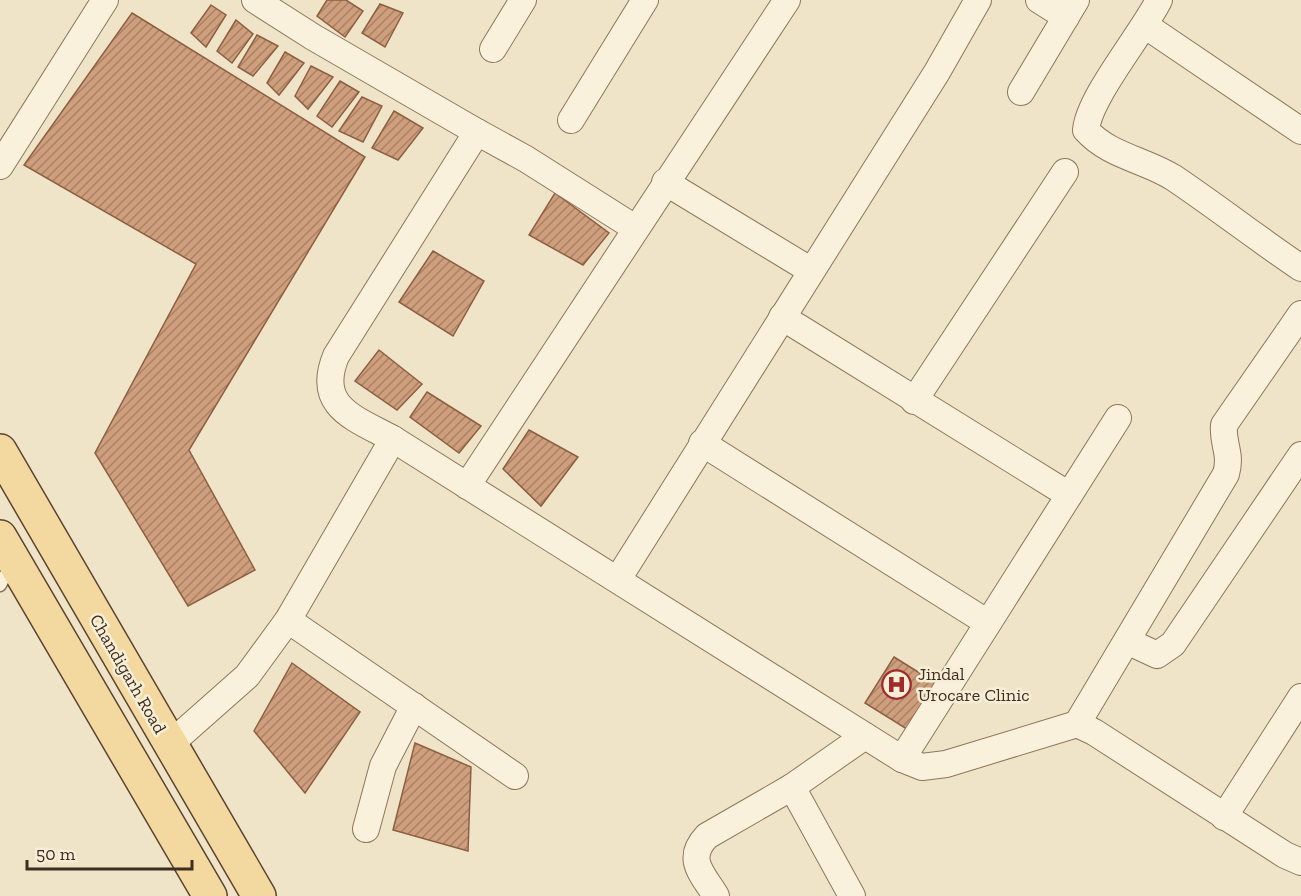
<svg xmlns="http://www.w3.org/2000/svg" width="1301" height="896" viewBox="0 0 1301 896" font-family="'Zilla Slab',serif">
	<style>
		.building { fill: url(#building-hatch); stroke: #8d5f41; stroke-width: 1.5 }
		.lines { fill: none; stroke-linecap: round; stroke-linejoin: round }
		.lane-casing { stroke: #8d765c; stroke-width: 15 }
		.street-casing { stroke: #8d765c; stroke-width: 28 }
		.primary-casing { stroke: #5b4430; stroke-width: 36 }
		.lane { stroke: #faf1dc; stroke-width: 12 }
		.street { stroke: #faf1dc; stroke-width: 26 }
		.primary { stroke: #f3d9a0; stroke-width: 33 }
		.labels { text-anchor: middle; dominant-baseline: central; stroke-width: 5; stroke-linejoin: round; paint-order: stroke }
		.street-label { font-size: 18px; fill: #3d2e20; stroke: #f7eed8 }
		.poi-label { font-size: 18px; fill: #3d2e20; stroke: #f7eed8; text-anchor: start }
	</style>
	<defs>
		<pattern id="building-hatch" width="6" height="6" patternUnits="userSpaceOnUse" patternTransform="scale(1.5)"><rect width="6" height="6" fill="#cf9f7d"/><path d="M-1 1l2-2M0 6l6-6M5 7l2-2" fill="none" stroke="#a98266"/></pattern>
	</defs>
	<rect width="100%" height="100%" fill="#f0e4c8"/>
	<g class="building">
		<path d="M327 0H346L363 11 345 37 317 16Z"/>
		<path d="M380 4 403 13 385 47 362 33Z"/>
		<path d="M211 5 226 15 206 47 191 33Z"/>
		<path d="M132 13 365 157 189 450 255 570 188 606 95 453 196 264 24 165Z"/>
		<path d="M236 20 253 34 232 63 217 51Z"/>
		<path d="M257 35 278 46 253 76 238 67Z"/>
		<path d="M285 52 304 63 279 95 267 83Z"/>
		<path d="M311 66 333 77 308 109 295 96Z"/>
		<path d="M340 81 359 92 332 127 317 116Z"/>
		<path d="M362 97 382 106 363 142 339 131Z"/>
		<path d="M394 111 423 128 398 160 372 148Z"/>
		<path d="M555 193 609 233 583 265 529 235Z"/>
		<path d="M433 251 484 281 453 336 399 302Z"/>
		<path d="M379 350 422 384 397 410 355 381Z"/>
		<path d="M427 392 481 426 459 453 410 417Z"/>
		<path d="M529 430 578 457 541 506 503 469Z"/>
		<path d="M894 657 939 685 910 731 865 703Z"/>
		<path d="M292 663 360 712 305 793 254 731Z"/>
		<path d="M415 743 471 767 468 851 393 830Z"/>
	</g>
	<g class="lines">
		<defs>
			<path id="lane" d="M0 585 12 563"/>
			<g id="street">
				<path d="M255 0 313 37 477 132 336 356C315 407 355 418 393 439"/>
				<path d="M1039 0 1066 17"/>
				<path d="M1159 0C1142 34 1089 97 1086 130 1109 156 1146 160 1174 178 1217 207 1258 239 1301 268"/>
				<path d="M1146 26 1301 131"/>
				<path d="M493 49 523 0"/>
				<path d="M1021 92 1076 0"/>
				<path d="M571 120 645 0"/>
				<path d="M477 132 526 159 635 228"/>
				<path d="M0 166 105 0"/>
				<path d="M665 182 810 270"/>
				<path d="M782 317 1069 495"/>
				<path d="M914 401 1065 172"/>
				<path d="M702 443 988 623"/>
				<path d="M467 486 787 0"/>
				<path d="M618 579 937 72 978 0"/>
				<path d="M288 620 515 776"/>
				<path d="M1127 641 1157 655 1173 644 1301 455"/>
				<path d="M1077 724 1226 474C1232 453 1222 444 1224 425L1301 314"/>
				<path d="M169 745 247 676 288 620 393 439 902 759 922 767 946 764 1077 724 1094 732 1285 855 1301 862"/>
				<path d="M902 759 1118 418"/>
				<path d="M792 787 852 896"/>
				<path d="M1224 817 1301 697"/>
				<path d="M366 829 383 766 414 706"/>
				<path d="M716 896C702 873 685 859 707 836L792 787 865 736"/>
			</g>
			<g id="primary">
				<path d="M0 451 259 896"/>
				<path d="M0 537 210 896"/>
			</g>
		</defs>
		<use href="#lane" class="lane-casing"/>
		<use href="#street" class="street-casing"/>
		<use href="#primary" class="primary-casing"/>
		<use href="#lane" class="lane"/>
		<use href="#street" class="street"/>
		<use href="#primary" class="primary"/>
	</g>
	<defs>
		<symbol id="hospital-ring" viewBox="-11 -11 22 22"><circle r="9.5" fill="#f7eed8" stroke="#9e2a2b" stroke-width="1.5"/><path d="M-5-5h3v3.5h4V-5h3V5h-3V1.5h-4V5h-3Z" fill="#9e2a2b"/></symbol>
	</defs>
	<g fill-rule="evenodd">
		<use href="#hospital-ring" x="880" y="668" width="33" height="33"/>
	</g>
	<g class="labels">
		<g class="street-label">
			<text transform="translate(128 674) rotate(60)">Chandigarh Road</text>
		</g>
		<g class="poi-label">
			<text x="918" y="674">Jindal<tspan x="918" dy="21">Urocare Clinic</tspan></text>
		</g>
	</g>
	<path d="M27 860v9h165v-9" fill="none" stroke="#3d2e20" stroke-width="3"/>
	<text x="36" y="860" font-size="18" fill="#3d2e20" stroke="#f7eed8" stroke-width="4.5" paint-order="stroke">50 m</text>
</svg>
